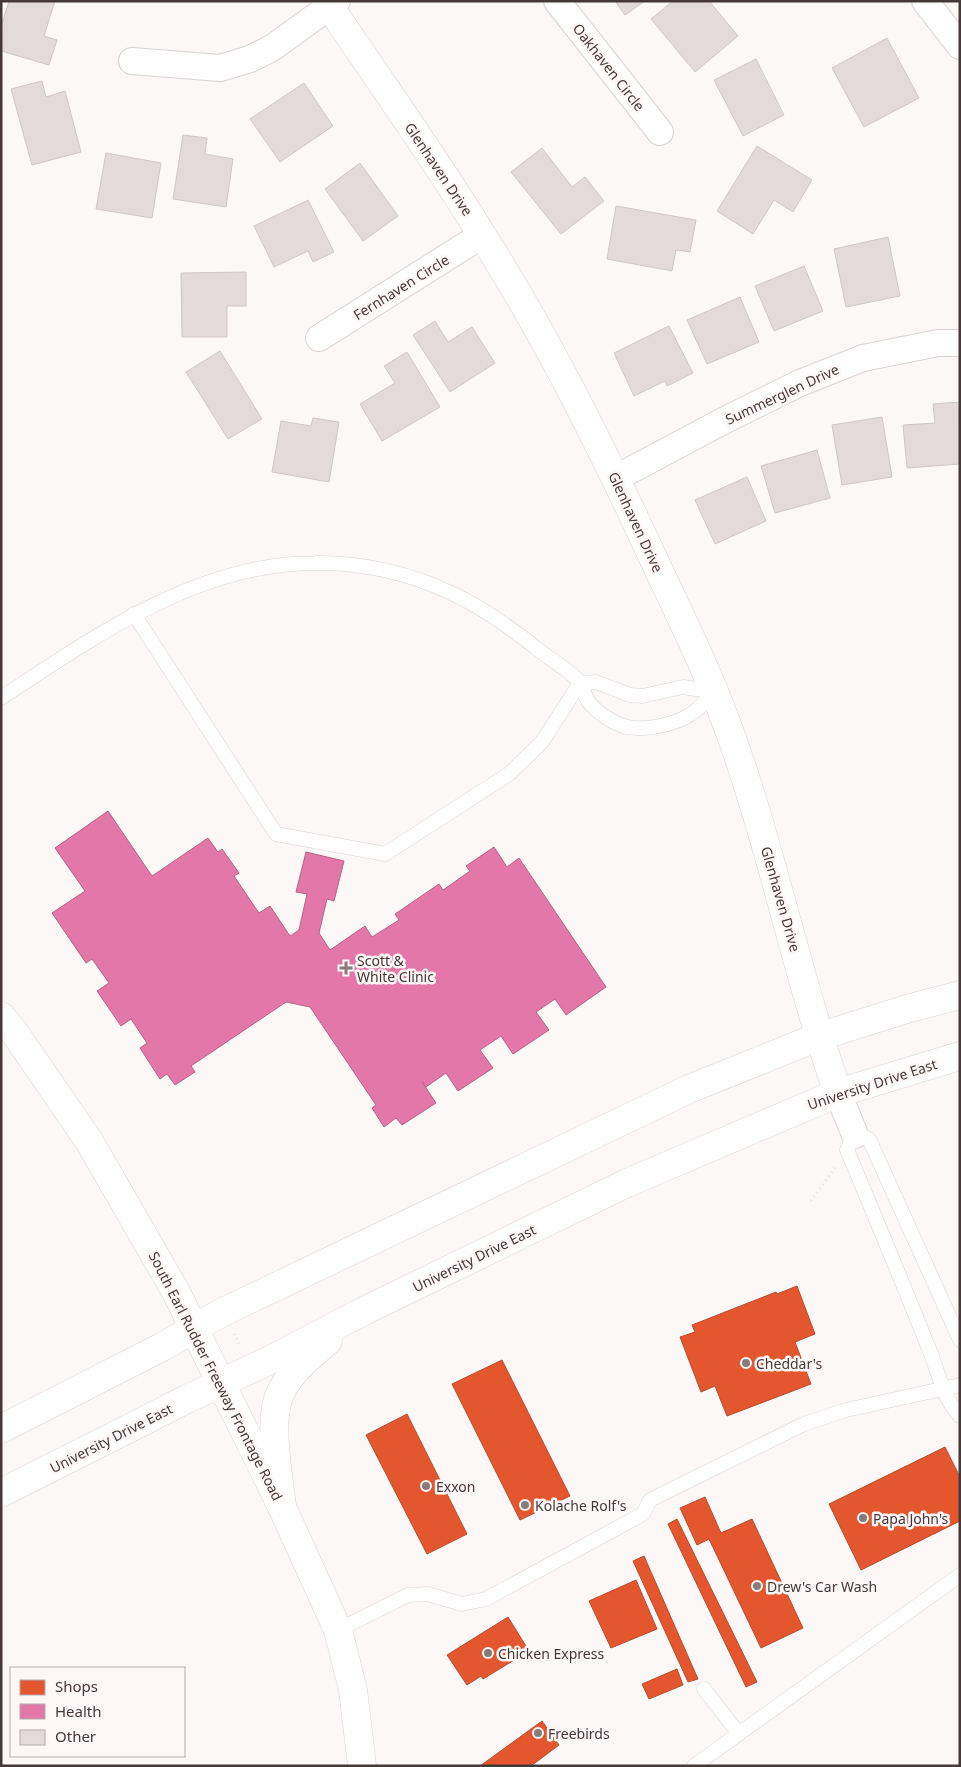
<svg xmlns="http://www.w3.org/2000/svg" width="961" height="1767" viewBox="0 0 961 1767" font-family="'Noto Sans',sans-serif">
	<style>
		.shops { fill: #e4572e; stroke: #b44e31 }
		.health { fill: #e377a8; stroke: #b46486 }
		.building { fill: #e3dada; stroke: #d0c8c8 }
		.lines { fill: none; stroke-linecap: round; stroke-linejoin: round }
		.lane-casing { stroke: #dbd3d3; stroke-width: 15 }
		.street-casing { stroke: #dbd3d3; stroke-width: 28 }
		.secondary-casing { stroke: #dbd3d3; stroke-width: 29 }
		.primary-casing { stroke: #dbd3d3; stroke-width: 29 }
		.path { stroke: #e4e1e1; stroke-width: 3; stroke-dasharray: 1 4; stroke-linecap: butt }
		.lane { stroke: #fffefe; stroke-width: 14 }
		.street { stroke: #fffefe; stroke-width: 26 }
		.secondary { stroke: #fffefe; stroke-width: 28 }
		.primary { stroke: #fffefe; stroke-width: 28 }
		.poi-dot { fill: #857b7b; stroke: #fef7f7; stroke-width: 2 }
		.labels { text-anchor: middle; dominant-baseline: central; stroke-width: 5; stroke-linejoin: round; paint-order: stroke }
		.street-label { font-size: 14px; fill: #453838; stroke: #fef7f7 }
		.poi-label { font-size: 14px; fill: #453838; stroke: #fef7f7; text-anchor: start }
	</style>
	<rect width="100%" height="100%" fill="#fdf8f8"/>
	<g class="shops">
		<path d="M797 1286 815 1334 795 1342 811 1384 727 1416 715 1386 701 1392 680 1337 695 1332 692 1325 776 1292 777 1294Z"/>
		<path d="M502 1360 570 1496 520 1520 452 1384Z"/>
		<path d="M407 1414 467 1534 427 1554 366 1435Z"/>
		<path d="M945 1447 960 1477V1521L861 1570 829 1504Z"/>
		<path d="M705 1497 721 1533 752 1519 803 1628 761 1648 709 1539 697 1545 680 1508Z"/>
		<path d="M677 1519 757 1682 746 1687 668 1524Z"/>
		<path d="M644 1556 698 1679 688 1682 633 1561Z"/>
		<path d="M636 1580 657 1629 611 1648 589 1601Z"/>
		<path d="M508 1617 529 1651 483 1679 481 1676 467 1685 447 1655Z"/>
		<path d="M677 1669 683 1685 649 1699 642 1684Z"/>
		<path d="M542 1721 559 1745 531 1766H480Z"/>
	</g>
	<path class="health" d="M108 811 152 876 208 838 218 852 222 849 239 873 234 876 259 913 270 906 290 936 299 930 307 894 296 892 306 852 344 861 334 901 327 899 319 933 330 950 365 926 372 937 399 920 395 914 439 884 443 890 470 871 466 866 494 847 507 867 519 858 606 987 566 1015 555 999 536 1012 549 1030 513 1054 501 1036 480 1050 493 1068 458 1091 446 1073 426 1087 422 1082 436 1103 402 1125 396 1118 384 1127 372 1108 376 1105 310 1007 286 1002 191 1066 195 1072 175 1085 167 1074 160 1079 140 1048 147 1043 131 1019 121 1026 97 991 109 983 92 959 86 963 52 913 85 891 55 848Z"/>
	<g class="building">
		<path d="M9 1H55L44 36 57 40 49 65 1 51V27Z"/>
		<path d="M615 1H645L625 15Z"/>
		<path d="M673 1H709L738 36 695 72 651 19Z"/>
		<path d="M887 38 919 98 864 127 832 68Z"/>
		<path d="M756 59 784 115 743 136 714 80Z"/>
		<path d="M42 81 46 97 65 91 81 152 32 165 11 89Z"/>
		<path d="M304 83 333 126 280 162 250 119Z"/>
		<path d="M183 135 207 138 205 154 233 159 226 207 173 199Z"/>
		<path d="M757 146 812 180 793 212 774 200 753 234 717 211Z"/>
		<path d="M542 148 572 187 585 177 604 201 561 234 511 172Z"/>
		<path d="M106 153 161 163 152 218 96 209Z"/>
		<path d="M360 163 398 216 363 241 325 189Z"/>
		<path d="M308 200 334 252 313 262 308 251 274 267 254 226Z"/>
		<path d="M616 206 696 220 690 252 676 250 672 271 607 259Z"/>
		<path d="M888 237 900 296 846 307 834 249Z"/>
		<path d="M804 266 823 311 774 331 755 286Z"/>
		<path d="M246 272V306H227V337H182L181 273Z"/>
		<path d="M740 297 759 342 707 364 687 320Z"/>
		<path d="M435 321 448 342 472 327 495 363 450 392 413 335Z"/>
		<path d="M669 326 693 373 667 386 665 381 634 396 614 353Z"/>
		<path d="M220 351 262 419 228 439 186 372Z"/>
		<path d="M407 352 440 407 382 441 360 404 395 383 384 366Z"/>
		<path d="M959 402 960 464 907 468 903 425 935 423 933 404Z"/>
		<path d="M882 417 892 477 842 485 832 425Z"/>
		<path d="M313 418 339 422 329 482 272 472 281 421 311 426Z"/>
		<path d="M817 450 830 498 775 513 761 466Z"/>
		<path d="M747 477 766 521 715 544 695 500Z"/>
	</g>
	<g class="lines">
		<defs>
			<g id="lane">
				<path d="M134 614 276 834 385 854 509 774 542 742 580 683"/>
				<path d="M580 683 596 682 630 695 642 696 683 687 715 692"/>
				<path d="M1 698C95 636 198 563 315 563 359 562 409 573 449 592 482 607 513 629 541 652 552 660 571 672 580 682 584 687 584 695 588 701 596 712 615 725 628 727 646 731 676 724 691 714 699 709 707 699 715 692"/>
				<path d="M960 1340 869 1139 855 1135 847 1150C874 1214 901 1279 927 1344 938 1368 941 1396 960 1416"/>
				<path d="M338 1630 408 1595 428 1594 462 1604 486 1599 643 1514 650 1500 804 1424 846 1410 960 1385"/>
				<path d="M704 1689 739 1734"/>
				<path d="M694 1766 960 1575"/>
			</g>
			<g id="street">
				<path d="M557 1 660 132"/>
				<path d="M925 1 960 46"/>
				<path d="M132 61 220 68 250 59 272 48 337 1"/>
				<path d="M319 338 482 235"/>
				<path d="M616 478 727 419 800 383 863 358 938 343H960"/>
				<path d="M838 1093 855 1135"/>
			</g>
			<g id="secondary">
				<path d="M326 1C378 79 433 155 482 235 545 334 598 440 648 547 670 595 694 642 714 691 767 821 792 961 838 1093"/>
				<path d="M1 1016 12 1029 89 1141 176 1292 282 1507 338 1630 353 1690 362 1766"/>
			</g>
			<g id="primary">
				<path d="M1 1429 162 1347 221 1313 689 1089 818 1037 910 1008 960 995"/>
				<path d="M1 1493 187 1399 274 1358 364 1311 627 1183 838 1093 960 1056"/>
				<path d="M282 1507C279 1476 267 1419 281 1392 291 1371 311 1355 328 1341"/>
			</g>
		</defs>
		<use href="#lane" class="lane-casing"/>
		<use href="#street" class="street-casing"/>
		<use href="#secondary" class="secondary-casing"/>
		<use href="#primary" class="primary-casing"/>
		<g class="path">
			<path d="M811 1201 835 1168"/>
			<path d="M234 1334 240 1346"/>
		</g>
		<use href="#lane" class="lane"/>
		<use href="#street" class="street"/>
		<use href="#secondary" class="secondary"/>
		<use href="#primary" class="primary"/>
	</g>
	<g class="poi-dot">
		<path d="M343.5 960.5h5v5h5v5h-5v5h-5v-5h-5v-5h5z"/>
		<circle cx="746" cy="1363" r="5"/>
		<circle cx="426" cy="1486" r="5"/>
		<circle cx="525" cy="1505" r="5"/>
		<circle cx="863" cy="1518" r="5"/>
		<circle cx="757" cy="1586" r="5"/>
		<circle cx="488" cy="1653" r="5"/>
		<circle cx="538" cy="1733" r="5"/>
	</g>
	<g class="labels">
		<g class="street-label">
			<text transform="translate(609 67) rotate(52)">Oakhaven Circle</text>
			<text transform="translate(439 169) rotate(56)">Glenhaven Drive</text>
			<text transform="translate(401 287) rotate(-32)">Fernhaven Circle</text>
			<text transform="translate(782 394) rotate(-25)">Summerglen Drive</text>
			<text transform="translate(636 522) rotate(65)">Glenhaven Drive</text>
			<text transform="translate(781 899) rotate(74)">Glenhaven Drive</text>
			<text transform="translate(872 1084) rotate(-18)">University Drive East</text>
			<text transform="translate(474 1258) rotate(-26)">University Drive East</text>
			<text transform="translate(216 1376) rotate(63)">South Earl Rudder Freeway Frontage Road</text>
			<text transform="translate(111 1438) rotate(-27)">University Drive East</text>
		</g>
		<g class="poi-label">
			<text x="357" y="960">Scott &amp;<tspan x="357" dy="16">White Clinic</tspan></text>
			<text x="756" y="1363">Cheddar's</text>
			<text x="436" y="1486">Exxon</text>
			<text x="535" y="1505">Kolache Rolf's</text>
			<text x="873" y="1518">Papa John's</text>
			<text x="767" y="1586">Drew's Car Wash</text>
			<text x="498" y="1653">Chicken Express</text>
			<text x="548" y="1733">Freebirds</text>
		</g>
	</g>
	<rect width="961" height="1767" fill="none" stroke="#453838" stroke-width="5"/>
	<rect x="10" y="1667" width="175" height="90" fill="#fef7f7" stroke="#b4abab"/>
	<rect x="20" y="1680" width="25" height="15" fill="#e4572e" stroke="#b4abab"/>
	<text x="55" y="1692" font-size="15" fill="#453838">Shops</text>
	<rect x="20" y="1704" width="25" height="15" fill="#e377a8" stroke="#b4abab"/>
	<text x="55" y="1717" font-size="15" fill="#453838">Health</text>
	<rect x="20" y="1730" width="25" height="15" fill="#e3dada" stroke="#b4abab"/>
	<text x="55" y="1742" font-size="15" fill="#453838">Other</text>
</svg>
